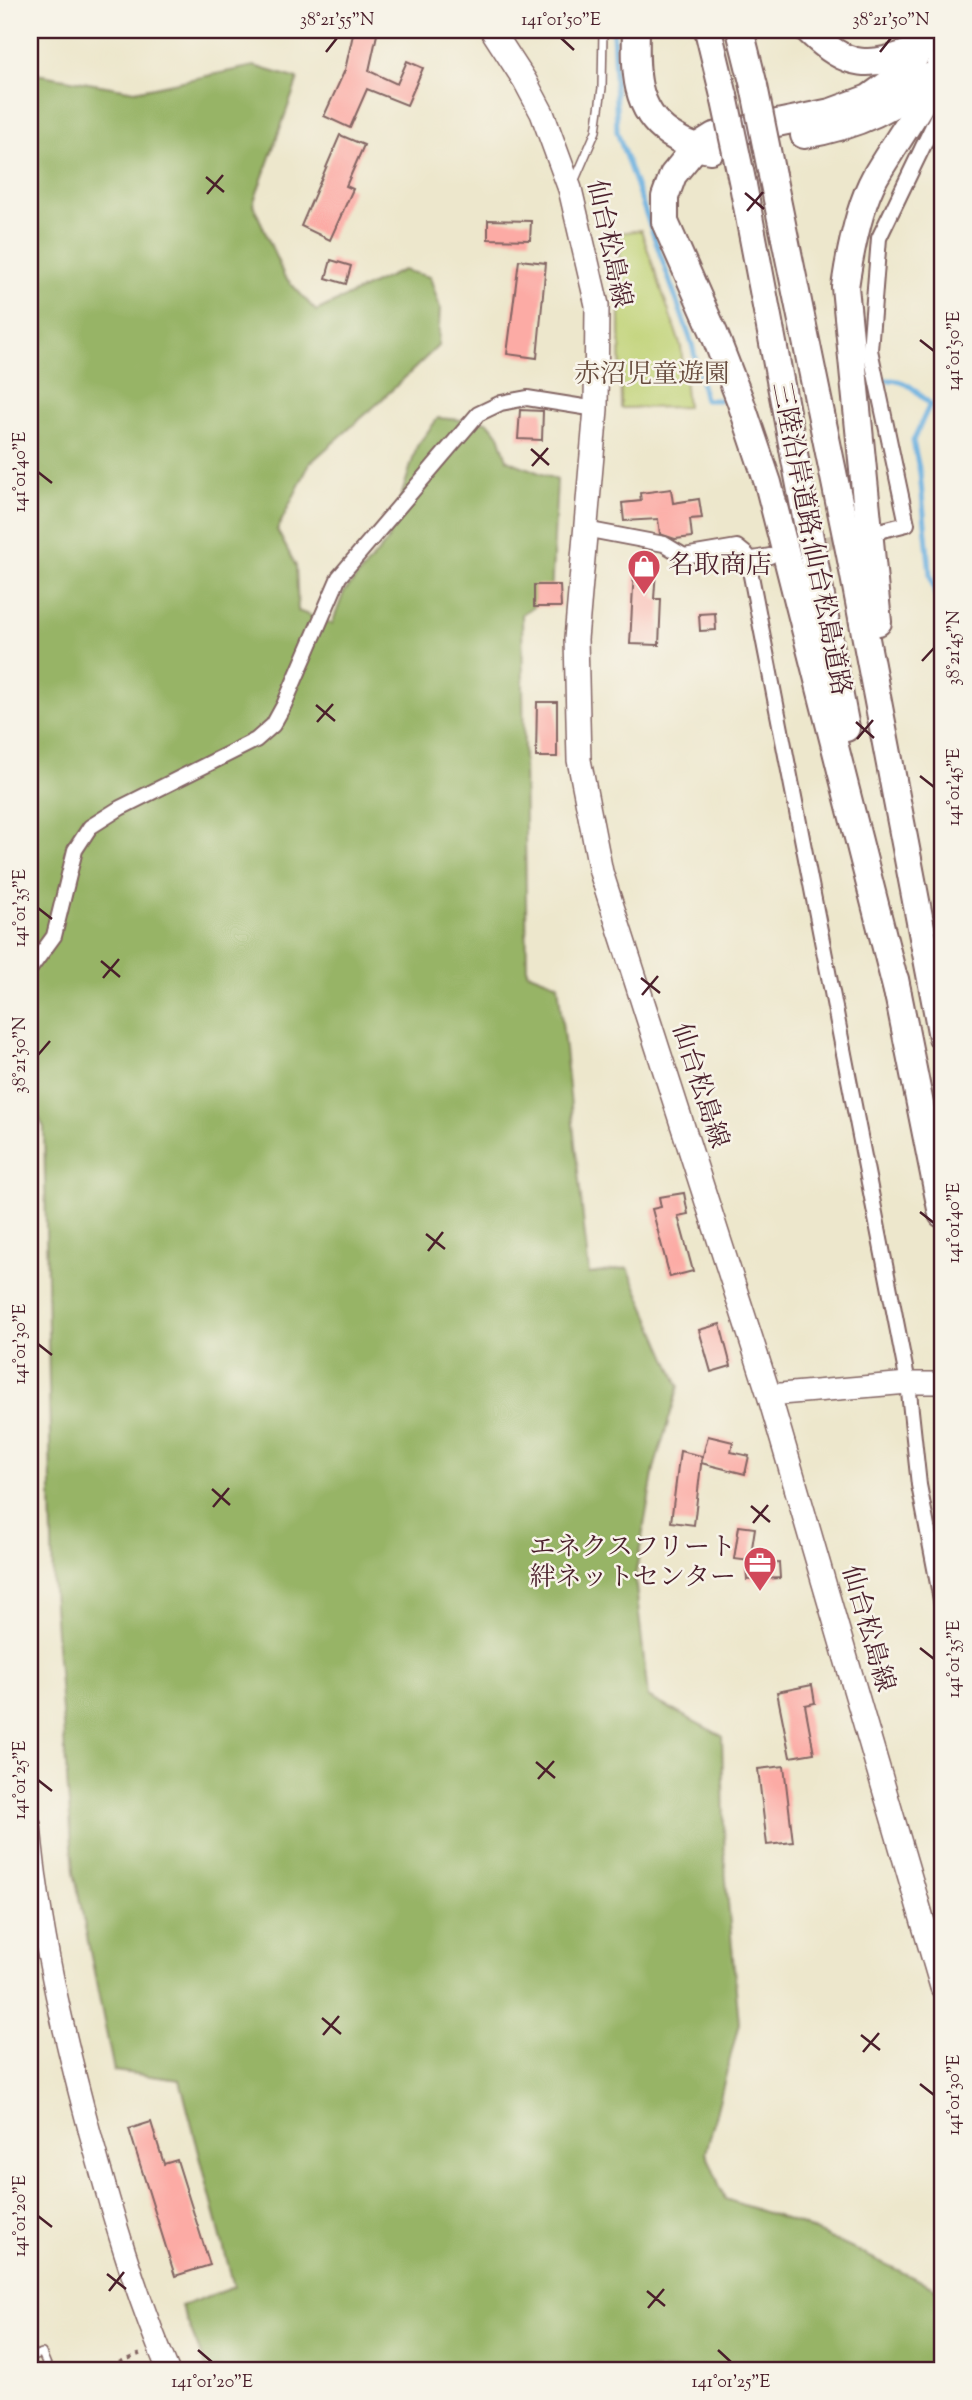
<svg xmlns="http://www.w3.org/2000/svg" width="972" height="2400" viewBox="0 0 972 2400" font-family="'Sorts Mill Goudy','Noto Serif JP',serif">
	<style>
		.green { fill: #bfd275; stroke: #847850; stroke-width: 2 }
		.forest { fill: #97b466; stroke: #706a48; stroke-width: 2 }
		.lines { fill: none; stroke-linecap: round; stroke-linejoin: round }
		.stream { stroke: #68afdf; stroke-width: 5 }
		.building { fill: #fcaba5 }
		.street-tunnel { stroke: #ccbfac; stroke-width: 14; stroke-dasharray: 14 7; stroke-linecap: butt }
		.lane-casing { stroke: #836563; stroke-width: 10 }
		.street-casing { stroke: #836563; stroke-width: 18 }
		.secondary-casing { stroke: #836563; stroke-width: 24 }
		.primary-casing { stroke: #836563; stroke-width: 26 }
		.highway-casing { stroke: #836563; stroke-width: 30 }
		.path { stroke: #836563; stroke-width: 3.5; stroke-dasharray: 5 5; stroke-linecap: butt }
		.lane { stroke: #fff; stroke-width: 7 }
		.street { stroke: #fff; stroke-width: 14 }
		.secondary { stroke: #fff; stroke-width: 21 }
		.primary { stroke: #fff; stroke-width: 23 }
		.highway { stroke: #fff; stroke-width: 26 }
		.highway-bridge-casing { stroke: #836563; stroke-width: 30; stroke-linecap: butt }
		.highway-bridge { stroke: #fff; stroke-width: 26 }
		.ticks { fill: none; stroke: #4a1f2b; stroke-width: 2.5 }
		.labels { text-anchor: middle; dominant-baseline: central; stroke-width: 5; stroke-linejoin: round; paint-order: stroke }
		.street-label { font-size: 26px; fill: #4a1f2b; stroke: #f7f3e8 }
		.park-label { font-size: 26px; fill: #674c3e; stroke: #f7f3e8 }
		.poi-label { font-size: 26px; fill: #4a1f2b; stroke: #f7f3e8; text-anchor: start }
		.neatline { fill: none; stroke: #4a1f2b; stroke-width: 2.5 }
		.ticks-label { font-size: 18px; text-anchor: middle; fill: #4a1f2b }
	</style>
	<rect width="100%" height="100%" fill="#f7f3e8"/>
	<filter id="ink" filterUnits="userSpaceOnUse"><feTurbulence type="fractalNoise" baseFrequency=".0143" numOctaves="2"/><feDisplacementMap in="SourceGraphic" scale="14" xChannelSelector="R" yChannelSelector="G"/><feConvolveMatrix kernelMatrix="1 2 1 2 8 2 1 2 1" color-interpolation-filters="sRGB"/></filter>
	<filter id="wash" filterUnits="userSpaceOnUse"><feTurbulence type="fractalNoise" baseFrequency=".00686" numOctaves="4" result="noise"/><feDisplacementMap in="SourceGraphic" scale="28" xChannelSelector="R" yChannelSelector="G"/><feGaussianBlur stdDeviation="1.57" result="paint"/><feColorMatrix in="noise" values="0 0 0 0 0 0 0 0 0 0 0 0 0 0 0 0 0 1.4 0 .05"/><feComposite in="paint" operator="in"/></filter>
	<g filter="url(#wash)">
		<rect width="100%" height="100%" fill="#ede7cc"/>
		<path class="green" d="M641 230 681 347 687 407 621 408 619 233Z"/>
		<path class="forest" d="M254 66 298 79 253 204 284 276 316 311 403 270 430 277 440 308 438 346 376 405 310 463 277 530 296 566 298 611 332 624 344 592 387 542 417 446 438 418 488 422 499 435 507 460 557 480 551 596 522 614 527 972 558 984 589 1274 628 1268 679 1386 654 1469 635 1577 648 1697 722 1736 725 1869 739 2023 706 2153 725 2199 800 2224 942 2291V2370H207L181 2306 234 2287 180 2080 114 2071 74 1872 53 1592 44 1127 30 1103V73L135 91Z"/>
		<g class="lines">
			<g class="stream">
				<path d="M613 30 617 132 692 344 705 400H719"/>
				<path d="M886 380C907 379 916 391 930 404L913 441 920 473 930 575 942 619"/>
			</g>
		</g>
		<g id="blocks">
			<g class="building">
				<path d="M354 30H378L369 71 397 84 407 61 423 68 407 105 367 89 350 128 324 116 345 70Z"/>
				<path d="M340 135 364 145 346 186 353 189 330 240 301 226Z"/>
				<path d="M488 220 531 221 530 240 488 239Z"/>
				<path d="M331 260 351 266 346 284 326 278Z"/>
				<path d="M519 260 546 263 537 358 507 354Z"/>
				<path d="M520 410 543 411 542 440 518 439Z"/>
				<path d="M671 489 673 503 699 499 702 518 690 519 692 537 675 539 660 534 658 519 624 521 622 503 641 501 640 493Z"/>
				<path d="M634 569 656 570 654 599H661L659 645 630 644Z"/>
				<path d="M534 585H560L561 607H534Z"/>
				<path d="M715 613 716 630 700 631 699 614Z"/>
				<path d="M537 702H557V757H536Z"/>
				<path d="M684 1193 688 1214 678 1216 693 1271 670 1277 652 1209 661 1207 659 1197Z"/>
				<path d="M720 1324 731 1366 711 1372 699 1330Z"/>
				<path d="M708 1436 733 1442 731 1452 749 1456 745 1474 701 1463Z"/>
				<path d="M680 1451 702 1456 694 1525 671 1522Z"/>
				<path d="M739 1526 755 1528 750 1561 734 1559Z"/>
				<path d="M779 1563 780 1578 747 1580 746 1565Z"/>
				<path d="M812 1685 815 1703 805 1705 814 1753 790 1757 777 1692Z"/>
				<path d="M784 1766 793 1842 767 1845 758 1769Z"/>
				<path d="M151 2122 164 2164 177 2160 210 2265 175 2276 129 2129Z"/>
			</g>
		</g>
	</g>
	<g filter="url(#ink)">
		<use href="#blocks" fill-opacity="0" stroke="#836563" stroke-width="2"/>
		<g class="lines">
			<path class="street-tunnel" d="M806 548 851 537"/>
			<defs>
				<g id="lane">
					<path d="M574 182 596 131 602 88 603 30"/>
					<path d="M30 2357 42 2353 49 2370"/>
				</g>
				<g id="street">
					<path d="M585 529 664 544 684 556 737 547 747 555 908 1383 919 1485 942 1605"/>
					<path d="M879 531 907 524 870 350 879 238 942 107"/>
					<path d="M747 560 770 556"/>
					<path d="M30 969 54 936 75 850 90 827 120 808 256 740 273 725 284 705 339 577 478 414 501 403 527 398 596 409"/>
				</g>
				<g id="secondary">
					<path d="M769 1395 908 1383H942"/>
					<path d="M30 1825C39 1929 63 2032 90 2133 112 2213 135 2293 168 2370"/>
				</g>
				<path id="primary" d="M492 30 525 81 542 113 570 189 597 305 596 409 576 639 579 760 601 872 769 1395 942 1987"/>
				<g id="highway">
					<path d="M636 30C635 69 634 110 670 134 684 143 695 148 711 150"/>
					<path d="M708 30 724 96"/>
					<path d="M740 30 754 86"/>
					<path d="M808 30C849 70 869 68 920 49"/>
					<path d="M804 135C851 127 894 111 928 77"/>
					<path d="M772 175 850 555 942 1037"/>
					<path d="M743 185 846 728"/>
					<path d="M878 622 845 287C850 253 858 208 875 177 897 139 924 105 941 64"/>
					<path d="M895 979 942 1214"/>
					<path d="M898 995 768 483 740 400 714 333 665 222V197L673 175 695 148 714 136 831 112 869 98 898 77 922 48 927 30"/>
				</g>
			</defs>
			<use href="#lane" class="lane-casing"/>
			<use href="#street" class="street-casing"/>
			<use href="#secondary" class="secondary-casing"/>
			<use href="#primary" class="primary-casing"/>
			<use href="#highway" class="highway-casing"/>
			<path class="path" d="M100 2370 140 2354"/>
			<use href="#lane" class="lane"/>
			<use href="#street" class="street"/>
			<use href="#secondary" class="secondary"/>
			<use href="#primary" class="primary"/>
			<use href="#highway" class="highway"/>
			<defs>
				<g id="highway-bridge">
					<path d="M754 86 772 175"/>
					<path d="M724 96 743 185"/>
				</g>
			</defs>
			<use href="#highway-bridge" class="highway-bridge-casing"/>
			<use href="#highway-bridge" class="highway-bridge"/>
		</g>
	</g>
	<path class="ticks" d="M561 38 574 50M326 52 337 38M880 52 891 38M206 177 224 192M745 193 764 209M207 194 223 175M747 211 763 192M920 340 934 351M531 449 549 465M532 466 548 448M38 472 52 483M922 661 934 648M316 705 335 721M317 722 333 704M856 722 874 738M857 739 873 720M920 776 934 787M38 908 52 919M101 961 120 977M103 978 119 959M641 978 660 993M642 995 658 976M38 1055 50 1041M920 1212 934 1223M426 1234 445 1249M428 1251 443 1232M38 1344 52 1355M212 1489 230 1505M751 1506 770 1522M213 1507 229 1488M753 1523 768 1505M920 1648 934 1659M536 1762 555 1778M538 1779 554 1761M38 1780 52 1791M322 2018 341 2034M323 2035 339 2016M861 2035 880 2050M863 2052 879 2033M920 2084 934 2095M38 2216 52 2227M107 2274 126 2289M109 2291 124 2272M647 2291 665 2306M648 2308 664 2289M198 2350 212 2362M718 2350 731 2362"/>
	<defs>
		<symbol id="shop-pin" viewBox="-11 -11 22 30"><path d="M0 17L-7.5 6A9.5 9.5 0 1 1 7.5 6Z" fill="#d1495b" stroke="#f7f3e8"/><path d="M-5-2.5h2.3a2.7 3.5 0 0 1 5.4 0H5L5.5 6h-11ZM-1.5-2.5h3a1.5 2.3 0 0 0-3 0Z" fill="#fff"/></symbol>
		<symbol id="office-pin" viewBox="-11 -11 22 30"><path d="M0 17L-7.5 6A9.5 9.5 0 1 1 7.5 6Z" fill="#d1495b" stroke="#f7f3e8"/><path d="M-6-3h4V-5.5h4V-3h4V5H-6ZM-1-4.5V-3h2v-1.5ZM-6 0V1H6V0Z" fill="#fff"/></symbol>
	</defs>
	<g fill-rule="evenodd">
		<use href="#shop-pin" x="625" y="547" width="38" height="52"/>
		<use href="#office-pin" x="741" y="1544" width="38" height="52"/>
	</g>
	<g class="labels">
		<g class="street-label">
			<text transform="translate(608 244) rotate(78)">仙台松島線</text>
			<text transform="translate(810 539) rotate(79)">三陸沿岸道路;仙台松島道路</text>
			<text transform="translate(699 1086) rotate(72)">仙台松島線</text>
			<text transform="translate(867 1629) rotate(74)">仙台松島線</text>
		</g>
		<g class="park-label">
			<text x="652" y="375">赤沼児童遊園</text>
		</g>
		<g class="poi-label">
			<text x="668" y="566">名取商店</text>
			<text x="736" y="1548" text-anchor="end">エネクスフリート<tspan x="736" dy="30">絆ネットセンター</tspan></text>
		</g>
	</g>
	<rect width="972" height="2400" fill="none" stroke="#f7f3e8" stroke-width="77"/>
	<rect x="38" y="38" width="896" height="2324" class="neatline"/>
	<g class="ticks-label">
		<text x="337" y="25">38°21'55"N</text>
		<text x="561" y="25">141°01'50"E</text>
		<text x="891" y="25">38°21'50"N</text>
		<text transform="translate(953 351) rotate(-90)" y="6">141°01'50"E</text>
		<text transform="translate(19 472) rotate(-90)" y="6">141°01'40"E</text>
		<text transform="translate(953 648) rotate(-90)" y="6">38°21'45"N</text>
		<text transform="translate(953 787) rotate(-90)" y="6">141°01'45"E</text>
		<text transform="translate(19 908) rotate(-90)" y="6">141°01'35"E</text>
		<text transform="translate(19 1055) rotate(-90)" y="6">38°21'50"N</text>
		<text transform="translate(953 1223) rotate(-90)" y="6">141°01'40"E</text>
		<text transform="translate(19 1344) rotate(-90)" y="6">141°01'30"E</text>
		<text transform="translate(953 1659) rotate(-90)" y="6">141°01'35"E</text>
		<text transform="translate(19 1780) rotate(-90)" y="6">141°01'25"E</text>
		<text transform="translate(953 2095) rotate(-90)" y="6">141°01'30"E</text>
		<text transform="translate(19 2216) rotate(-90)" y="6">141°01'20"E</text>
		<text x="212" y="2387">141°01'20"E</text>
		<text x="731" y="2387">141°01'25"E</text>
	</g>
</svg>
